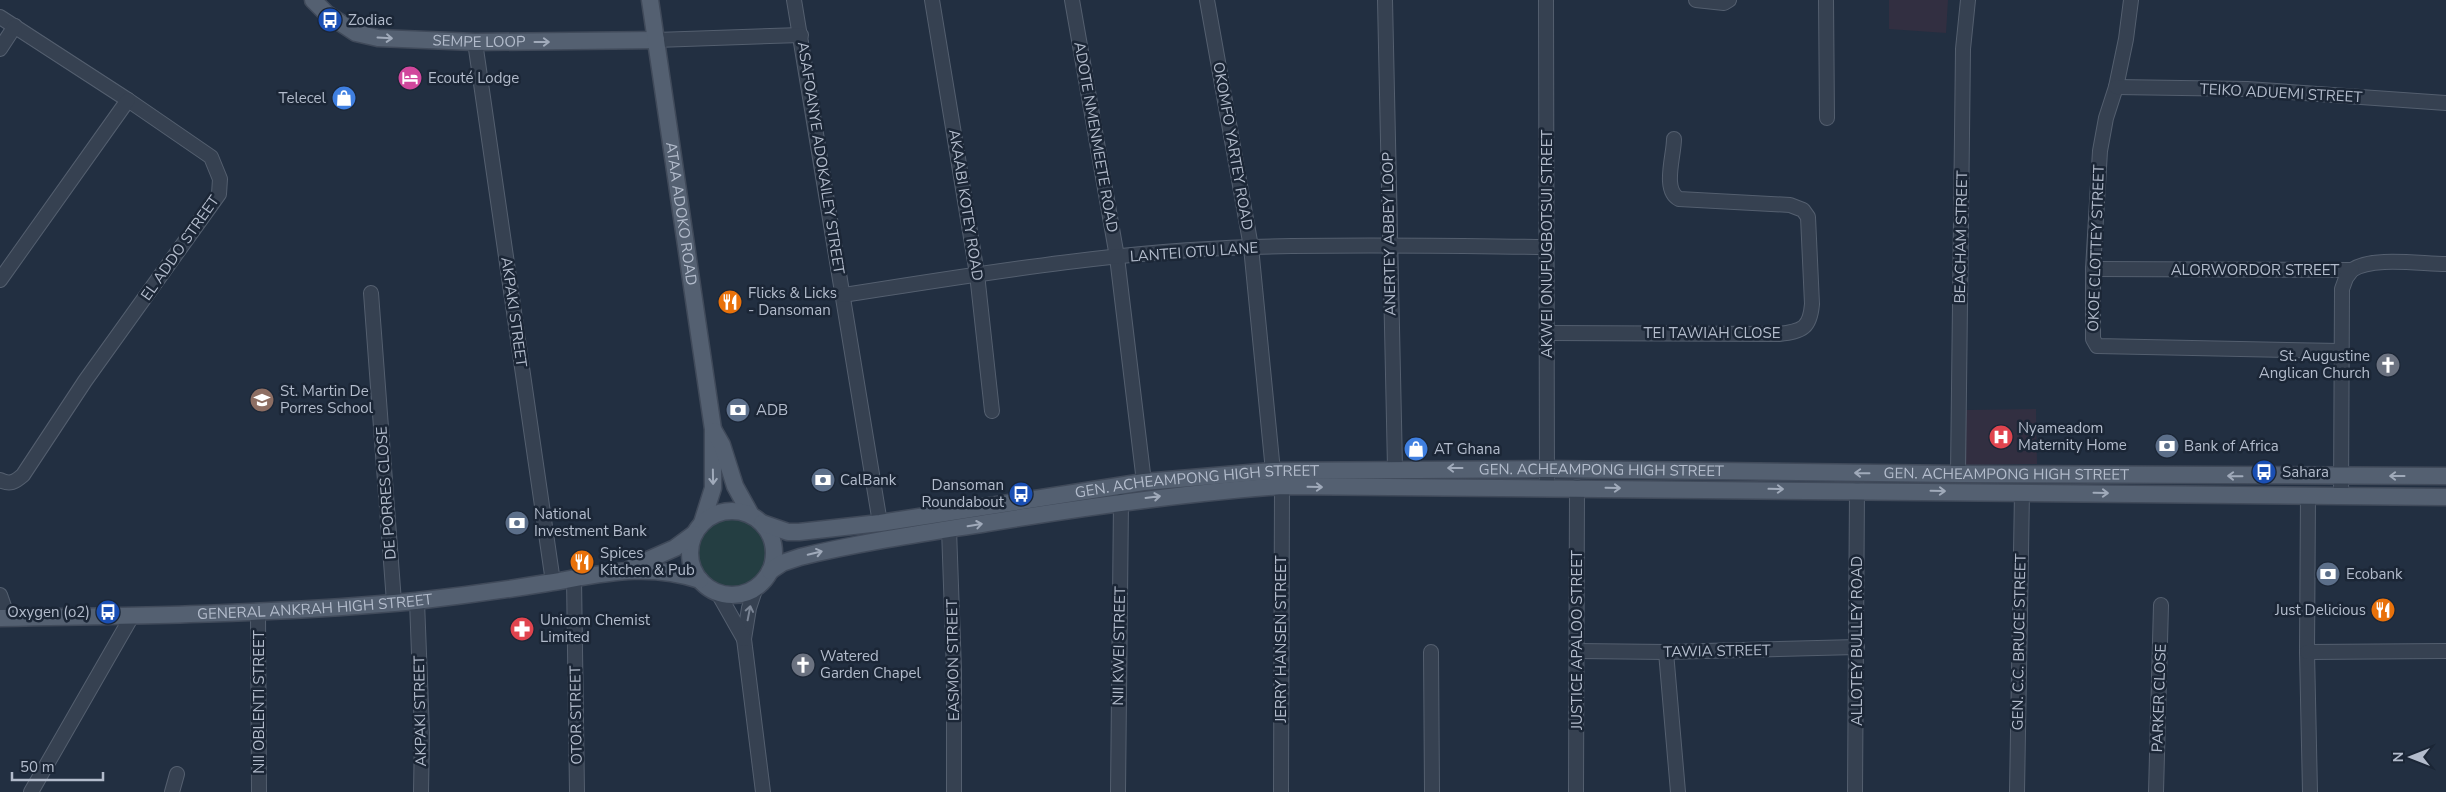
<svg xmlns="http://www.w3.org/2000/svg" width="2446" height="792" viewBox="0 0 2446 792" font-family="'Nunito Sans',sans-serif">
	<style>
		.medical { fill: #322f41 }
		.green { fill: #243e42 }
		.lines { fill: none; stroke-linecap: round; stroke-linejoin: round }
		.minor-casing { stroke: #545f6f; stroke-width: 16 }
		.major-casing { stroke: #404a5a; stroke-width: 19 }
		.minor { stroke: #364151; stroke-width: 14 }
		.major { stroke: #546071; stroke-width: 16 }
		.oneway { stroke: #a0aaba }
		.oneway2 { stroke: #7b8595 }
		.labels { text-anchor: middle; dominant-baseline: central; stroke-width: 5; stroke-linejoin: round; paint-order: stroke }
		.poi-label { font-size: 15px; fill: #b3bccc; stroke: #1b2636; text-anchor: start }
		.street-label { font-size: 15px; fill: #b3bccc; stroke: #1b2636 }
	</style>
	<rect width="100%" height="100%" fill="#222f41"/>
	<g class="medical">
		<path d="M1889 0H1948L1946 33 1889 29Z"/>
		<path d="M2036 409 2037 464 1966 465V410Z"/>
	</g>
	<circle class="green" cx="733" cy="554" r="36"/>
	<g class="lines">
		<defs>
			<g id="minor">
				<path d="M794 0 880 523"/>
				<path d="M932 0 977 274 992 411"/>
				<path d="M1072 0 1117 257 1144 482"/>
				<path d="M1207 0 1251 247 1273 471"/>
				<path d="M1385 0 1395 468"/>
				<path d="M1546 0 1547 487"/>
				<path d="M1696 0 1724 3 1729 0"/>
				<path d="M1826 0 1827 118"/>
				<path d="M2131 0 2126 39 2116 87 2106 118 2100 151 2093 269V339L2097 346 2340 351"/>
				<path d="M0 17 128 100 211 157 220 179 219 194 85 381 23 475C15 482 10 485 0 480"/>
				<path d="M656 40 801 35"/>
				<path d="M475 42 553 582"/>
				<path d="M0 49 15 26"/>
				<path d="M2116 87 2247 89 2446 103"/>
				<path d="M2093 269 2352 270C2372 256 2421 264 2446 264"/>
				<path d="M0 280 128 100"/>
				<path d="M371 293 394 602"/>
				<path d="M844 295C979 274 1115 251 1252 247 1350 244 1449 246 1547 247"/>
				<path d="M1547 333 1779 334C1803 331 1810 328 1812 304L1808 217 1803 210 1790 205 1679 199C1662 190 1674 156 1674 139"/>
				<path d="M1958 474 1963 49 1968 0"/>
				<path d="M2308 495 2307 652 2310 792"/>
				<path d="M2341 496 2342 289 2346 278 2352 270"/>
				<path d="M949 529 954 671V792"/>
				<path d="M574 578 577 792"/>
				<path d="M756 587 749 608 744 639 763 792"/>
				<path d="M718 593 744 639"/>
				<path d="M0 595 8 618"/>
				<path d="M417 601 422 733 421 792"/>
				<path d="M258 611 259 792"/>
				<path d="M1577 651 1666 652 1857 647"/>
				<path d="M1431 652 1432 792"/>
				<path d="M1666 652 1678 792"/>
				<path d="M2307 652 2446 651"/>
				<path d="M31 792 132 616"/>
				<path d="M172 792 177 774"/>
				<path d="M1118 792 1121 501"/>
				<path d="M1281 792 1282 486"/>
				<path d="M1576 792 1577 487"/>
				<path d="M1855 792 1857 490"/>
				<path d="M2017 792 2022 492"/>
				<path d="M2156 792 2161 605"/>
			</g>
			<g id="major">
				<path id="s1" d="M313 0 327 14 356 33 378 38 475 42 656 40"/>
				<path id="s2" d="M650 0 713 429V488L702 523"/>
				<path d="M714 431 722 445 735 486 751 515"/>
				<circle cx="732" cy="553" r="42"/>
				<path id="s3" d="M762 523 788 532H799L880 523 1144 482 1273 471 1547 469 1958 474 2446 476"/>
				<path d="M632 567 675 548 694 534"/>
				<path d="M770 571 782 563 800 557C862 542 925 533 987 523 1085 507 1182 493 1282 486L2446 497"/>
				<path id="s4" d="M0 618C139 616 278 614 416 601 460 596 504 590 547 583 602 574 646 562 700 580"/>
			</g>
		</defs>
		<use href="#minor" class="minor-casing"/>
		<use href="#major" class="major-casing"/>
		<use href="#minor" class="minor"/>
		<use href="#major" class="major"/>
	</g>
	<defs><path id="oneway-shaft" d="M-6 0H5M1.5-3L5.5 0L1.5 3" fill="none" stroke-width="1.6" stroke-linecap="round" stroke-linejoin="round" transform="scale(1.25)"/></defs>
	<g class="oneway">
		<use href="#oneway-shaft" transform="translate(385 38) rotate(3)"/>
		<use href="#oneway-shaft" transform="translate(542 42)"/>
		<use href="#oneway-shaft" transform="translate(1455 468) rotate(-180)"/>
		<use href="#oneway-shaft" transform="translate(1862 473) rotate(-179)"/>
		<use href="#oneway-shaft" transform="translate(2235 476) rotate(-179)"/>
		<use href="#oneway-shaft" transform="translate(2397 476) rotate(180)"/>
		<use href="#oneway-shaft" transform="translate(713 477) rotate(89)"/>
		<use href="#oneway-shaft" transform="translate(1315 487) rotate(1)"/>
		<use href="#oneway-shaft" transform="translate(1613 488) rotate(1)"/>
		<use href="#oneway-shaft" transform="translate(1776 489) rotate(1)"/>
		<use href="#oneway-shaft" transform="translate(1938 491) rotate(1)"/>
		<use href="#oneway-shaft" transform="translate(2101 493) rotate(1)"/>
		<use href="#oneway-shaft" transform="translate(1153 497) rotate(-7)"/>
		<use href="#oneway-shaft" transform="translate(975 525) rotate(-9)"/>
		<use href="#oneway-shaft" transform="translate(815 553) rotate(-13)"/>
	</g>
	<use class="oneway2" href="#oneway-shaft" transform="translate(749 613) rotate(-79)"/>
	<defs>
		<symbol id="bus-disc" viewBox="-11 -11 22 22"><circle r="9.5" fill="#1a4fb4" stroke="#1b2636"/><path d="M-5-6H5V4H4V6H2V4H-2V6H-4V4H-5ZM-3.5-4V0h7V-4ZM-3.5 1.2v1.5H-2V1.2ZM2 1.2v1.5H3.5V1.2Z" fill="#fff"/></symbol>
		<symbol id="hotel-disc" viewBox="-11 -11 22 22"><circle r="9.5" fill="#d1479c" stroke="#1b2636"/><path d="M-6-4.5h1.5V1H6V5H4.5V3h-9V5H-6ZM-4 0a1.8 1.8 0 1 1 3.6 0ZM.5 0V-2.5h3Q6-2.5 6 0Z" fill="#fff"/></symbol>
		<symbol id="shop-disc" viewBox="-11 -11 22 22"><circle r="9.5" fill="#3f7fe0" stroke="#1b2636"/><path d="M-5-2.5h2.3a2.7 3.5 0 0 1 5.4 0H5L5.5 6h-11ZM-1.5-2.5h3a1.5 2.3 0 0 0-3 0Z" fill="#fff"/></symbol>
		<symbol id="restaurant-disc" viewBox="-11 -11 22 22"><circle r="9.5" fill="#e8710a" stroke="#1b2636"/><path d="M-5-6h1v4h1v-4h1v4h1v-4h1v5L-1.5 .5V6h-2V.5L-5-1ZM5-6V6H3V1.5H1.5Q1.5-4 5-6Z" fill="#fff"/></symbol>
		<symbol id="church-disc" viewBox="-11 -11 22 22"><circle r="9.5" fill="#6b7280" stroke="#1b2636"/><path d="M-1.2-6h2.4v3.5h3.3v2.4h-3.3V6h-2.4V-.1h-3.3v-2.4h3.3Z" fill="#fff"/></symbol>
		<symbol id="school-disc" viewBox="-11 -11 22 22"><circle r="9.5" fill="#8d6e63" stroke="#1b2636"/><path d="M0-5L7-2L0 1L-7-2ZM-4 1L0 2.5L4 1V4Q0 6-4 4Z" fill="#fff"/></symbol>
		<symbol id="bank-disc" viewBox="-11 -11 22 22"><circle r="9.5" fill="#5c6f8a" stroke="#1b2636"/><path d="M-6-4H6V4H-6ZM0-2.3a2.3 2.3 0 1 0 0 4.6a2.3 2.3 0 1 0 0-4.6Z" fill="#fff"/></symbol>
		<symbol id="hospital-disc" viewBox="-11 -11 22 22"><circle r="9.5" fill="#e0444e" stroke="#1b2636"/><path d="M-5-5h3v3.5h4V-5h3V5h-3V1.5h-4V5h-3Z" fill="#fff"/></symbol>
		<symbol id="pharmacy-disc" viewBox="-11 -11 22 22"><circle r="9.5" fill="#e0444e" stroke="#1b2636"/><path d="M-2-6h4v4h4v4h-4v4h-4v-4h-4v-4h4Z" fill="#fff"/></symbol>
	</defs>
	<g fill-rule="evenodd">
		<use href="#bus-disc" x="316" y="6" width="28" height="28"/>
		<use href="#hotel-disc" x="396" y="64" width="28" height="28"/>
		<use href="#shop-disc" x="330" y="84" width="28" height="28"/>
		<use href="#restaurant-disc" x="716" y="288" width="28" height="28"/>
		<use href="#church-disc" x="2374" y="351" width="28" height="28"/>
		<use href="#school-disc" x="248" y="386" width="28" height="28"/>
		<use href="#bank-disc" x="724" y="396" width="28" height="28"/>
		<use href="#hospital-disc" x="1987" y="423" width="28" height="28"/>
		<use href="#bank-disc" x="2153" y="432" width="28" height="28"/>
		<use href="#shop-disc" x="1402" y="435" width="28" height="28"/>
		<use href="#bus-disc" x="2250" y="458" width="28" height="28"/>
		<use href="#bank-disc" x="809" y="466" width="28" height="28"/>
		<use href="#bus-disc" x="1007" y="480" width="28" height="28"/>
		<use href="#bank-disc" x="503" y="509" width="28" height="28"/>
		<use href="#restaurant-disc" x="568" y="548" width="28" height="28"/>
		<use href="#bank-disc" x="2314" y="560" width="28" height="28"/>
		<use href="#restaurant-disc" x="2369" y="596" width="28" height="28"/>
		<use href="#bus-disc" x="94" y="598" width="28" height="28"/>
		<use href="#pharmacy-disc" x="508" y="615" width="28" height="28"/>
		<use href="#church-disc" x="789" y="651" width="28" height="28"/>
	</g>
	<g class="labels">
		<g class="poi-label">
			<text x="348" y="20">Zodiac</text>
			<text x="428" y="78">Ecouté Lodge</text>
			<text x="326" y="98" text-anchor="end">Telecel</text>
			<text x="748" y="293">Flicks &amp; Licks<tspan x="748" dy="17">- Dansoman</tspan></text>
			<text x="2370" y="356" text-anchor="end">St. Augustine<tspan x="2370" dy="17">Anglican Church</tspan></text>
			<text x="280" y="391">St. Martin De<tspan x="280" dy="17">Porres School</tspan></text>
			<text x="756" y="410">ADB</text>
			<text x="2018" y="428">Nyameadom<tspan x="2018" dy="17">Maternity Home</tspan></text>
			<text x="2184" y="446">Bank of Africa</text>
			<text x="1434" y="449">AT Ghana</text>
			<text x="2282" y="472">Sahara</text>
			<text x="840" y="480">CalBank</text>
			<text x="1004" y="485" text-anchor="end">Dansoman<tspan x="1004" dy="17">Roundabout</tspan></text>
			<text x="534" y="514">National<tspan x="534" dy="17">Investment Bank</tspan></text>
			<text x="600" y="553">Spices<tspan x="600" dy="17">Kitchen &amp; Pub</tspan></text>
			<text x="2346" y="574">Ecobank</text>
			<text x="2366" y="610" text-anchor="end">Just Delicious</text>
			<text x="90" y="612" text-anchor="end">Oxygen (o2)</text>
			<text x="540" y="620">Unicom Chemist<tspan x="540" dy="17">Limited</tspan></text>
			<text x="820" y="656">Watered<tspan x="820" dy="17">Garden Chapel</tspan></text>
		</g>
		<g class="street-label">
			<text stroke="none"><textPath href="#s1" startOffset="178">SEMPE LOOP</textPath></text>
			<text transform="translate(2281 93) rotate(3)">TEIKO ADUEMI STREET</text>
			<text transform="translate(1096 137) rotate(80)">ADOTE NMENMEETE ROAD</text>
			<text transform="translate(1233 146) rotate(80)">OKOMFO YARTEY ROAD</text>
			<text transform="translate(821 158) rotate(81)">ASAFOANYE ADOKAILEY STREET</text>
			<text transform="translate(966 205) rotate(81)">AKAABI KOTEY ROAD</text>
			<text stroke="none"><textPath href="#s2" startOffset="216">ATAA ADOKO ROAD</textPath></text>
			<text transform="translate(1389 234) rotate(-91)">ANERTEY ABBEY LOOP</text>
			<text transform="translate(1961 237) rotate(-89)">BEACHAM STREET</text>
			<text transform="translate(1547 244) rotate(-90)">AKWEI ONUFUGBOTSUI STREET</text>
			<text transform="translate(180 248) rotate(-55)">EL ADDO STREET</text>
			<text transform="translate(2096 248) rotate(-88)">OKOE CLOTTEY STREET</text>
			<text transform="translate(1194 252) rotate(-4)">LANTEI OTU LANE</text>
			<text x="2255" y="270">ALORWORDOR STREET</text>
			<text transform="translate(514 312) rotate(82)">AKPAKI STREET</text>
			<text x="1712" y="333">TEI TAWIAH CLOSE</text>
			<text stroke="none"><textPath href="#s3" startOffset="845">GEN. ACHEAMPONG HIGH STREET</textPath></text>
			<text stroke="none"><textPath href="#s3" startOffset="1250">GEN. ACHEAMPONG HIGH STREET</textPath></text>
			<text stroke="none"><textPath href="#s3" startOffset="440">GEN. ACHEAMPONG HIGH STREET</textPath></text>
			<text transform="translate(386 493) rotate(-94)">DE PORRES CLOSE</text>
			<text stroke="none"><textPath href="#s4" startOffset="315">GENERAL ANKRAH HIGH STREET</textPath></text>
			<text transform="translate(1281 639) rotate(-90)">JERRY HANSEN STREET</text>
			<text transform="translate(1577 640) rotate(-90)">JUSTICE APALOO STREET</text>
			<text transform="translate(1857 641) rotate(-90)">ALLOTEY BULLEY ROAD</text>
			<text transform="translate(2019 642) rotate(-89)">GEN. C.C. BRUCE STREET</text>
			<text transform="translate(1119 646) rotate(-89)">NII KWEI STREET</text>
			<text transform="translate(1717 651) rotate(-1)">TAWIA STREET</text>
			<text transform="translate(953 660) rotate(-91)">EASMON STREET</text>
			<text transform="translate(2159 698) rotate(-88)">PARKER CLOSE</text>
			<text transform="translate(259 702) rotate(-90)">NII OBLENTI STREET</text>
			<text transform="translate(420 711) rotate(-91)">AKPAKI STREET</text>
			<text transform="translate(576 715) rotate(-91)">OTOR STREET</text>
		</g>
	</g>
	<g transform="translate(2411 757) rotate(270)" stroke="#1b2636" stroke-width="4" paint-order="stroke">
	<path d="M0-4L9 19L0 12L-9 19Z" fill="#b3bccc"/>
	<text y="-8" font-size="14" font-weight="bold" text-anchor="middle" fill="#b3bccc">N</text>
	</g>
	<path d="M12 772v8h91v-8" fill="none" stroke="#b3bccc" stroke-width="2.5"/>
	<text x="20" y="772" font-size="15" fill="#b3bccc" stroke="#1b2636" stroke-width="4" paint-order="stroke">50 m</text>
</svg>
